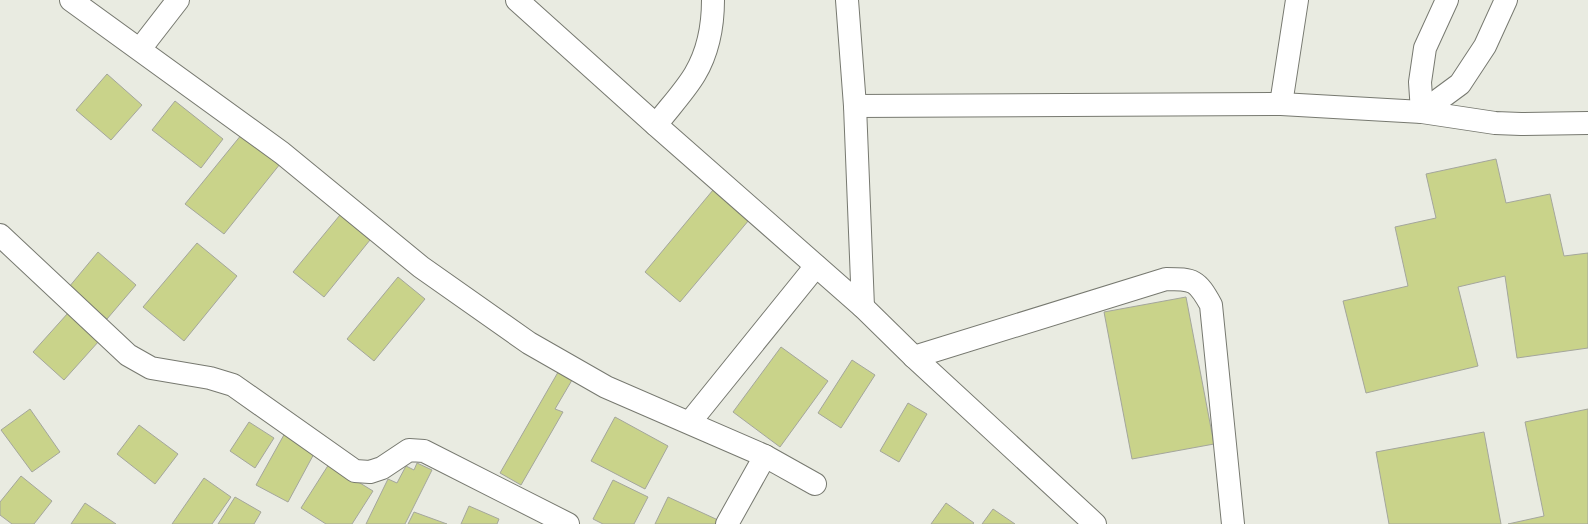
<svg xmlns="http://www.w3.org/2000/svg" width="1588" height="524" viewBox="0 0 1588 524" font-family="'Libre Baskerville',serif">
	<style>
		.building { fill: #c9d38a; stroke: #a4a69c }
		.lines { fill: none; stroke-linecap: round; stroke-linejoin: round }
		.minor-casing { stroke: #777970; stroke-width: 24 }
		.minor { stroke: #fff; stroke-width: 22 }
	</style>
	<rect width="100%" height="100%" fill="#e9ebe1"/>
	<g class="building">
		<path d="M107 74 142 105 111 140 76 110Z"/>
		<path d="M175 101 223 139 201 168 152 130Z"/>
		<path d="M242 134 280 164 224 234 185 204Z"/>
		<path d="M1496 159 1506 203 1550 194 1564 256 1588 253V348L1517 358 1505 276 1458 287 1478 366 1366 393 1343 301 1408 286 1395 227 1436 218 1426 174Z"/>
		<path d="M713 190 749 220 680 302 645 272Z"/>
		<path d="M340 215 370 240 324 297 293 272Z"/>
		<path d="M197 243 237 276 184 341 143 307Z"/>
		<path d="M98 252 136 285 107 319 69 287Z"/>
		<path d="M398 277 425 299 374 361 347 339Z"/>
		<path d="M1186 297 1214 444 1132 459 1104 312Z"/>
		<path d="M68 313 99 341 64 380 33 352Z"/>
		<path d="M781 347 828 381 780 447 733 412Z"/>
		<path d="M852 360 875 375 841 428 818 413Z"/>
		<path d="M561 367 575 375 555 409 563 412 521 485 500 473Z"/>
		<path d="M908 403 927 414 899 462 880 451Z"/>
		<path d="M30 409 60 452 32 472 1 430Z"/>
		<path d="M1588 409V524H1508L1544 516 1525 422Z"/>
		<path d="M615 417 668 446 645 489 591 461Z"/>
		<path d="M249 422 274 438 255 468 230 451Z"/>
		<path d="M139 425 178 454 155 484 117 454Z"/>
		<path d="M1484 432 1501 524H1389L1376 452Z"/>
		<path d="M285 433 316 450 288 502 256 485Z"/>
		<path d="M417 463 432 470 405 524H366L388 479 397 483 406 466 414 470Z"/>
		<path d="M329 464 373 491 352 524H326L301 508Z"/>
		<path d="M21 476 52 501 34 524H12L0 515V502Z"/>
		<path d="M204 478 231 497 212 524H172Z"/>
		<path d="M613 480 648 497 634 524H603L593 519Z"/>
		<path d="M235 497 261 512 254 524H218Z"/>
		<path d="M668 497 718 520 716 524H655Z"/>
		<path d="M85 503 116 524H71Z"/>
		<path d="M946 503 974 523 973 524H931Z"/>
		<path d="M469 506 499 519 497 524H461Z"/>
		<path d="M993 509 1015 524H982Z"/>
		<path d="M414 512 447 524H408Z"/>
	</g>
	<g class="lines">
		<defs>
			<g id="minor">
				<path d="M71 0 282 153 421 267 529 343 606 387 765 456 815 484"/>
				<path d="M517 0 656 125 863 307 914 357 1095 524"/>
				<path d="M847 0 855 106 863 307"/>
				<path d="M1447 0 1425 48 1420 82 1422 112 1495 123 1521 124 1588 123"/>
				<path d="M140 49 178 0"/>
				<path d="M1281 104 1297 0"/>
				<path d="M855 106 1281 104 1422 112 1460 84 1485 46 1506 0"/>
				<path d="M656 125C668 109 685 91 695 74 708 52 713 25 713 0"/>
				<path d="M0 235 128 355 151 368 210 378 233 385 355 471 370 472 382 468 409 450 424 451 568 524"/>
				<path d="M914 357 1166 279C1194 279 1197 280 1211 305L1233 524"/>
				<path d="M690 422 816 266"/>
				<path d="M727 524 765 456"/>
			</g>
		</defs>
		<use href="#minor" class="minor-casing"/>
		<use href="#minor" class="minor"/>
	</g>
</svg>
